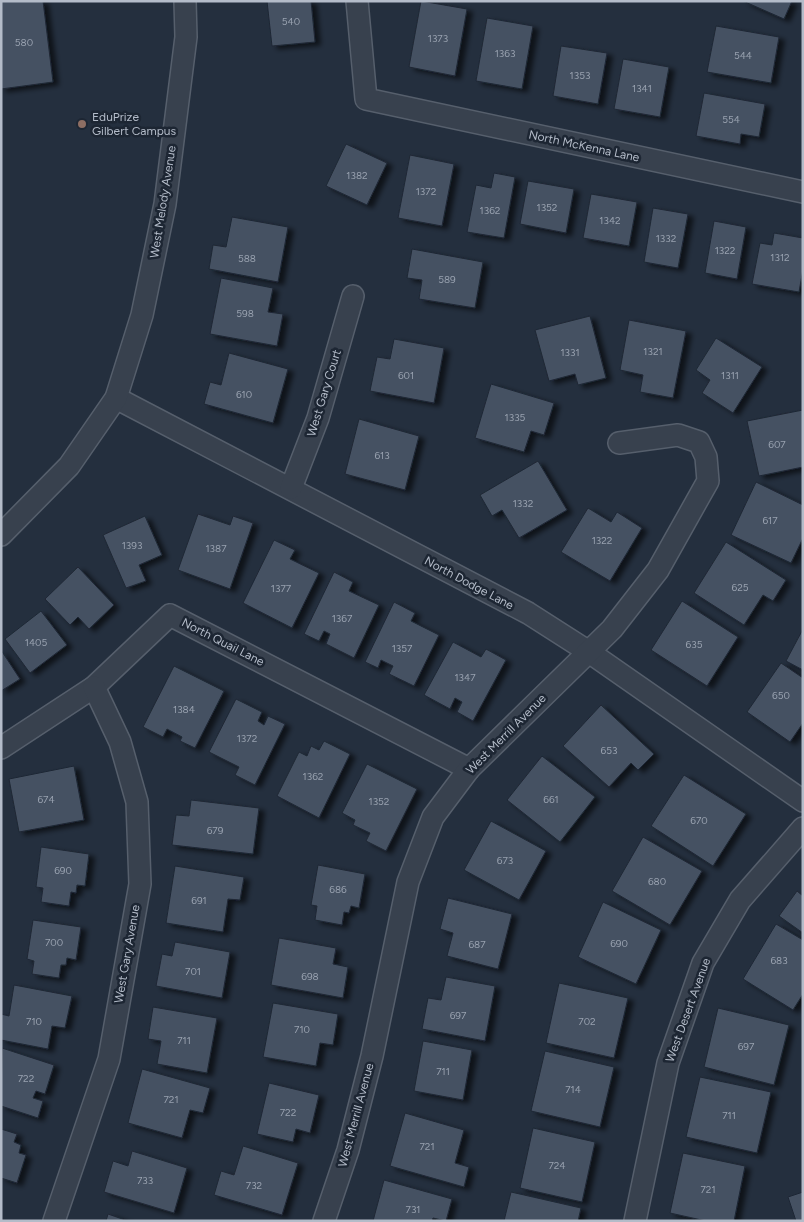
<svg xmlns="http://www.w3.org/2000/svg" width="804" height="1222" viewBox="0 0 804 1222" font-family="Figtree,sans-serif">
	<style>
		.building { fill: #455162; stroke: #1f2835; filter: url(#shadow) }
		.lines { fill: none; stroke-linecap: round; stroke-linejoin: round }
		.minor-casing { stroke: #565f6c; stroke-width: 24 }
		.minor { stroke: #38414e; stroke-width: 21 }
		.education-dot { fill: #8d6e63; stroke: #1d2633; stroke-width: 2 }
		.labels { text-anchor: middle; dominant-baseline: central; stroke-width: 5; stroke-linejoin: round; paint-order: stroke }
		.number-label { font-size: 10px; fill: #98a1af }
		.poi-label { font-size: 12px; fill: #b4bcc9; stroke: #1d2633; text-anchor: start }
		.street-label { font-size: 12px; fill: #b4bcc9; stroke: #1d2633 }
	</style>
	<defs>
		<filter id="shadow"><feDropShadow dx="5.5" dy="3" stdDeviation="2.5" flood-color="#0009"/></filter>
	</defs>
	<rect width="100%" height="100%" fill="#242f3e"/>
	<g class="building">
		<path d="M1 1H43L53 82 1 89Z"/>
		<path d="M267 1H311L315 42 272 46Z"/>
		<path d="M421 1 467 9 455 76 409 67Z"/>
		<path d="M743 1H792L784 19Z"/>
		<path d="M487 18 533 26 522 89 476 81Z"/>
		<path d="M716 26 779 37 771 83 707 72Z"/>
		<path d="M561 46 607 53 598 104 553 96Z"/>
		<path d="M623 59 669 67 660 117 614 109Z"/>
		<path d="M704 93 765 104 759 137 741 134 740 144 696 136Z"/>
		<path d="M346 144 387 163 367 205 326 186Z"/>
		<path d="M410 155 454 164 442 226 398 218Z"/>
		<path d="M494 173 515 177 504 238 467 232 476 185 491 188Z"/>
		<path d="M528 181 574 189 566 233 520 224Z"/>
		<path d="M591 194 637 202 629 246 583 238Z"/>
		<path d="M653 208 688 214 678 268 644 262Z"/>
		<path d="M232 217 288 227 278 282 209 269 213 245 226 247Z"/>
		<path d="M714 221 746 227 737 279 705 273Z"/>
		<path d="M774 233 803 238V269L799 292 752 284 760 243 772 245Z"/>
		<path d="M412 249 483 262 475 308 419 299 422 280 407 278Z"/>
		<path d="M221 278 273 288 268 312 283 314 277 346 210 334Z"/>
		<path d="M590 316 606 378 578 385 575 374 549 381 535 330Z"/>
		<path d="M629 320 686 331 673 398 640 392 643 375 620 370Z"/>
		<path d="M716 338 762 367 733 413 702 393 710 380 696 370Z"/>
		<path d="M394 339 444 348 434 403 370 391 377 357 390 359Z"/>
		<path d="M229 353 288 369 273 423 204 404 210 382 221 385Z"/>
		<path d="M491 384 554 403 544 435 531 431 524 452 475 438Z"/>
		<path d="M803 410V467L759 476 747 421Z"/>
		<path d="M359 419 419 436 405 490 345 474Z"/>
		<path d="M538 461 567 510 519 538 502 510 492 516 480 495Z"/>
		<path d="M756 482 803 505V538L791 563 731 535Z"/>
		<path d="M588 508 611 522 617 512 642 528 610 581 561 552Z"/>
		<path d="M198 514 230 525 233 516 253 523 230 589 178 570Z"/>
		<path d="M145 516 162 555 139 565 146 581 126 588 103 535Z"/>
		<path d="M274 540 295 550 290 559 319 573 292 628 243 603Z"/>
		<path d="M726 542 786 580 773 601 763 595 744 625 694 593Z"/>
		<path d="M78 567 114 605 89 629 78 617 70 625 45 599Z"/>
		<path d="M334 572 353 582 349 591 379 605 354 658 326 644 330 634 324 631 319 641 304 634Z"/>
		<path d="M682 601 738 637 707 686 651 650Z"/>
		<path d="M394 602 415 613 411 621 439 635 414 686 389 674 393 666 381 660 378 668 365 662Z"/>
		<path d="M41 611 67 645 30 673 5 639Z"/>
		<path d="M803 629V670L786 661Z"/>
		<path d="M453 642 481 657 486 649 506 660 473 721 457 712 462 702 455 698 450 709 424 695Z"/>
		<path d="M1 650 20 679 1 691Z"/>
		<path d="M781 663 803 678V723L790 742 747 712Z"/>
		<path d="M174 666 224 691 195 748 180 741 182 737 167 729 163 737 143 727Z"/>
		<path d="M236 699 262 712 258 721 264 725 268 716 285 724 255 785 235 775 239 767 209 752Z"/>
		<path d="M601 705 654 754 638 770 631 763 609 787 563 746Z"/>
		<path d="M324 741 350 754 319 818 277 796 299 752 307 756 311 746 319 750Z"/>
		<path d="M542 756 595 797 560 842 507 800Z"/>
		<path d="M367 764 417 789 386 851 366 841 370 833 353 825 355 820 342 813Z"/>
		<path d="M74 766 84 820 19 832 9 779Z"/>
		<path d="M684 775 746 814 713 866 651 826Z"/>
		<path d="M191 800 259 808 253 854 172 845 176 815 189 816Z"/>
		<path d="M491 821 546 851 519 900 464 870Z"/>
		<path d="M643 837 702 871 670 925 612 891Z"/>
		<path d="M41 847 89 854 85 886 77 885 76 893 71 892 69 906 41 902 43 888 36 887Z"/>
		<path d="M318 865 365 874 359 908 351 906 349 913 344 912 342 925 315 920 317 906 311 905Z"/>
		<path d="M175 866 244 877 240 900 228 899 223 932 166 923Z"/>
		<path d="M797 891 803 896V933L779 916Z"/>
		<path d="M448 898 512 914 498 969 447 956 453 933 440 929Z"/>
		<path d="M603 902 661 930 636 984 578 957Z"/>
		<path d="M33 920 81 927 76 960 67 958 66 965H61L59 978 32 974 34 961 27 959Z"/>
		<path d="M776 924 803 940V994L793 1010 743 979Z"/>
		<path d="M279 938 336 948 333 964 348 967 343 998 271 985Z"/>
		<path d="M175 942 230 952 222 998 156 986 162 954 172 956Z"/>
		<path d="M446 977 495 986 485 1041 422 1029 428 998 441 1000Z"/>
		<path d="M559 983 628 998 614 1058 546 1043Z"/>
		<path d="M14 985 72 996 65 1028 52 1026 48 1049 1 1040V1014L9 1016Z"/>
		<path d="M273 1003 338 1014 333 1045 320 1043 316 1066 263 1057Z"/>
		<path d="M153 1007 217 1018 207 1073 157 1064 161 1041 148 1039Z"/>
		<path d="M718 1008 789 1025 774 1085 704 1067Z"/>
		<path d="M423 1041 472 1050 463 1100 414 1091Z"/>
		<path d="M2 1048 54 1065 45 1094 36 1091 33 1098 43 1101 38 1118 1 1106Z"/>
		<path d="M545 1051 614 1067 600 1127 531 1111Z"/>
		<path d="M142 1069 210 1088 203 1113 190 1110 182 1138 128 1123Z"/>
		<path d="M700 1077 771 1092 757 1153 686 1137Z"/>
		<path d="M269 1083 319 1095 310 1133 296 1129 293 1142 257 1134Z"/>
		<path d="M405 1113 464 1130 455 1163 469 1167 464 1187 390 1166Z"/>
		<path d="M533 1128 595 1142 582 1202 520 1188Z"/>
		<path d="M1 1129 17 1134 14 1142 21 1145 19 1153 26 1155 17 1183 1 1178Z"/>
		<path d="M243 1146 298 1163 282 1215 214 1195 221 1171 234 1175Z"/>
		<path d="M132 1151 187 1168 174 1213 104 1192 113 1161 128 1166Z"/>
		<path d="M683 1153 745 1166 734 1221H706L670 1213Z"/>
		<path d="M384 1180 452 1199 446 1221 433 1218 432 1221H373Z"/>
		<path d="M511 1192 581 1208 578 1221H504Z"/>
		<path d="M803 1192V1221H796L788 1197Z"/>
		<path d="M108 1214 128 1221H106Z"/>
	</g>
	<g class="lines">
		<defs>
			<g id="minor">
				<path d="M357 1 366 99 803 192"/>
				<path d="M116 398 528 613 589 652 803 801"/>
				<path d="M291 488 318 418 353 296"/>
				<path d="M1 535 69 466 116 398 142 315 165 204 186 37 185 1"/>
				<path d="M1 748 94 687 170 615 469 769"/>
				<path d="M54 1221 109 1059 140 884 137 802 120 742 94 687"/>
				<path d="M324 1221 348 1150 372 1056 408 882 433 817 469 769 612 629 658 570 708 481 706 457 699 442 678 435 619 443"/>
				<path d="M635 1221 668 1063 703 963 740 900 803 828"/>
			</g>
		</defs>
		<use href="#minor" class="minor-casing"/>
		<use href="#minor" class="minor"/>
	</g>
	<circle class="education-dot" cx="82" cy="124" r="5"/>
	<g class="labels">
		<g class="number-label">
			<text x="291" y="21">540</text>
			<text x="438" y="38">1373</text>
			<text x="24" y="42">580</text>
			<text x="505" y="53">1363</text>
			<text x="743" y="55">544</text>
			<text x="580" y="75">1353</text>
			<text x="642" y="88">1341</text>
			<text x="731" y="119">554</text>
			<text x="357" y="175">1382</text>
			<text x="426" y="191">1372</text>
			<text x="547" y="207">1352</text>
			<text x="490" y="210">1362</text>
			<text x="610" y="220">1342</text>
			<text x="666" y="238">1332</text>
			<text x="725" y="250">1322</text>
			<text x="780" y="257">1312</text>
			<text x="247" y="258">588</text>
			<text x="447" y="279">589</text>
			<text x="245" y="313">598</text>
			<text x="653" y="351">1321</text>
			<text x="570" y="352">1331</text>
			<text x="406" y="375">601</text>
			<text x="730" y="375">1311</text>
			<text x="244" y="394">610</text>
			<text x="515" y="417">1335</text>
			<text x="777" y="444">607</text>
			<text x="382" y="455">613</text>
			<text x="523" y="503">1332</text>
			<text x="770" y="520">617</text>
			<text x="602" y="540">1322</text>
			<text x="132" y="545">1393</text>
			<text x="216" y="548">1387</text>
			<text x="740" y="587">625</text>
			<text x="281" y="588">1377</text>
			<text x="342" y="618">1367</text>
			<text x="36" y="642">1405</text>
			<text x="694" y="644">635</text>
			<text x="402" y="648">1357</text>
			<text x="465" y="677">1347</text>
			<text x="781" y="695">650</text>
			<text x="184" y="709">1384</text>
			<text x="247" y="738">1372</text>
			<text x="609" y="750">653</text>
			<text x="313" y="776">1362</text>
			<text x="46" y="799">674</text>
			<text x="551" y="799">661</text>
			<text x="379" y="801">1352</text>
			<text x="699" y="820">670</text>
			<text x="215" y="830">679</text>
			<text x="505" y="860">673</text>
			<text x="63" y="870">690</text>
			<text x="657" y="881">680</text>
			<text x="338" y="889">686</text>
			<text x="199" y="900">691</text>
			<text x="54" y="942">700</text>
			<text x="619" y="943">690</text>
			<text x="477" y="944">687</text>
			<text x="779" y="960">683</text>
			<text x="193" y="971">701</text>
			<text x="310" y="976">698</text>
			<text x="458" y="1015">697</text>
			<text x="34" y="1021">710</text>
			<text x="587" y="1021">702</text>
			<text x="302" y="1029">710</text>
			<text x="184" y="1040">711</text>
			<text x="746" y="1046">697</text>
			<text x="443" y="1071">711</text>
			<text x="26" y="1078">722</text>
			<text x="573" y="1089">714</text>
			<text x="171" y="1099">721</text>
			<text x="288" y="1112">722</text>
			<text x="729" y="1115">711</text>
			<text x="427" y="1146">721</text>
			<text x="557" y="1165">724</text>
			<text x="145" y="1180">733</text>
			<text x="254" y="1185">732</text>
			<text x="708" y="1189">721</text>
			<text x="413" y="1209">731</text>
		</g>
		<g class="poi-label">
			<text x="92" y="117">EduPrize<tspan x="92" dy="14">Gilbert Campus</tspan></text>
		</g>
		<g class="street-label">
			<text transform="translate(584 146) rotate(12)">North McKenna Lane</text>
			<text transform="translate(163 202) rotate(-81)">West Melody Avenue</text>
			<text transform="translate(324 393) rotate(-73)">West Gary Court</text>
			<text transform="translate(469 583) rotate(28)">North Dodge Lane</text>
			<text transform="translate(223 642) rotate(27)">North Quail Lane</text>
			<text transform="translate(506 734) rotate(-45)">West Merrill Avenue</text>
			<text transform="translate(127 954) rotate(-80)">West Gary Avenue</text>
			<text transform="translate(688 1010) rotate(-70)">West Desert Avenue</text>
			<text transform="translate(356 1115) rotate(-75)">West Merrill Avenue</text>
		</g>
	</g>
	<rect width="804" height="1222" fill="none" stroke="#b4bcc9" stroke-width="5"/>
</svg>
